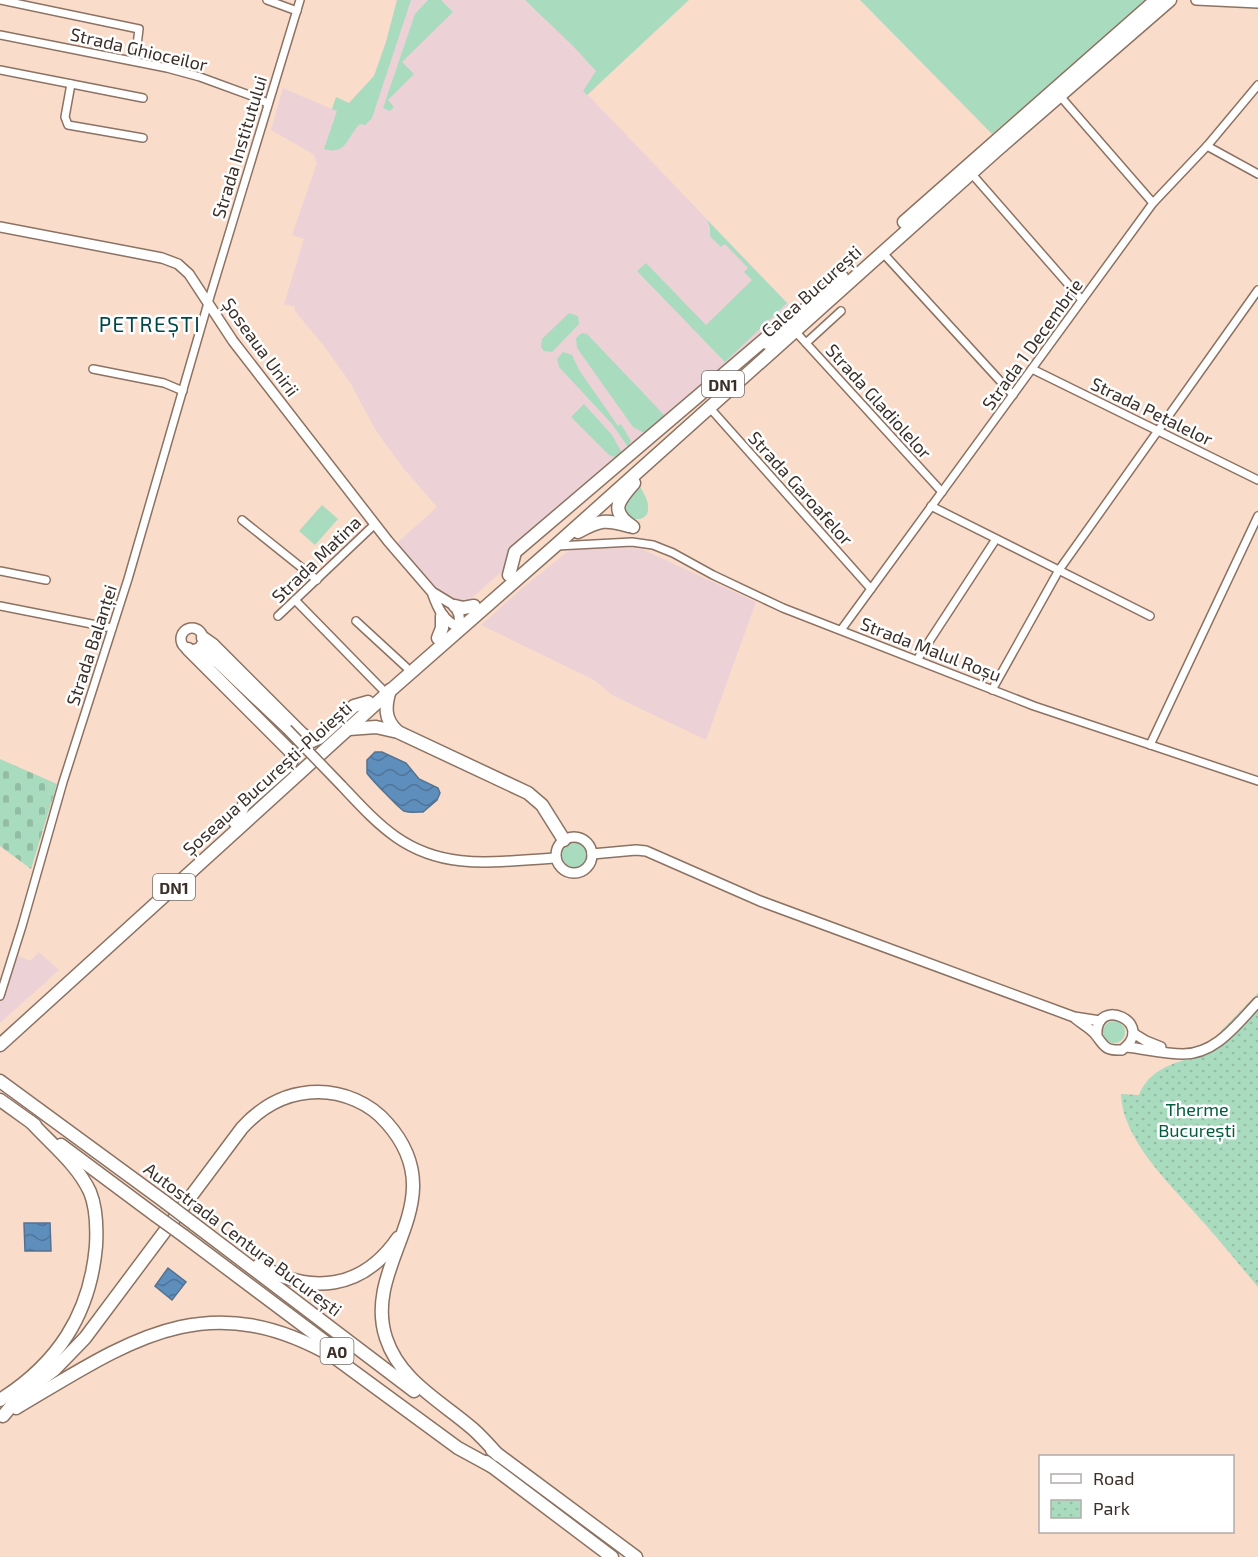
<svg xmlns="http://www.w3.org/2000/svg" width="1258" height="1557" viewBox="0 0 1258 1557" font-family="'Exo 2',sans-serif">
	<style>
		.commercial { fill: #ecd2d6 }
		.grass { fill: #a9dbbf }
		.cemetery { fill: url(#cemetery-stones) }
		.park { fill: url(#park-dots) }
		.water { fill: url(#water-waves); stroke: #547290; stroke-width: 1.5 }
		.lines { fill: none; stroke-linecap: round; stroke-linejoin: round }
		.street-casing { stroke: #8c7262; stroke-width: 10 }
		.secondary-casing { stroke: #8c7262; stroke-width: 12 }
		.highway-casing { stroke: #8c7262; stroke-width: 15 }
		.street { stroke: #fff; stroke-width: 7 }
		.secondary { stroke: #fff; stroke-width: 9 }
		.highway { stroke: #fff; stroke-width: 12 }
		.secondary-bridge-casing { stroke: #8c7262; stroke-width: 12; stroke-linecap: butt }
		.highway-bridge-casing { stroke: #8c7262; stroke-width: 15; stroke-linecap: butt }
		.secondary-bridge { stroke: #fff; stroke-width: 9 }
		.highway-bridge { stroke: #fff; stroke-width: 12 }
		.labels { text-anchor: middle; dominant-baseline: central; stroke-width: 5; stroke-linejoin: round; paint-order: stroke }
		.shield { fill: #fff; stroke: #766e69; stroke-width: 1.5 }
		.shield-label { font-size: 16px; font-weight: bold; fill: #3b3029 }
		.street-label { font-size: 18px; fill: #3b3029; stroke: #fff }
		.park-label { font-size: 18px; fill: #035c3c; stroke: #fff }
		.quarter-label { font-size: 21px; letter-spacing: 1.5px; fill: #014549; stroke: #fff }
	</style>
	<defs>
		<pattern id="cemetery-stones" width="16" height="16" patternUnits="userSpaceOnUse" patternTransform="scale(1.5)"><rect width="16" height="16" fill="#a9dbbf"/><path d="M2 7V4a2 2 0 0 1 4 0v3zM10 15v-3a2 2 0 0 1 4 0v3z" fill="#92bca4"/></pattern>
		<pattern id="park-dots" width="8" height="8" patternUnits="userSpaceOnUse" patternTransform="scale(1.5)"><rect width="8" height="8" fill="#a9dbbf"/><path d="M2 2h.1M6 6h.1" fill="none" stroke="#92bca4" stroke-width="1.8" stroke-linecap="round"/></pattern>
		<pattern id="water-waves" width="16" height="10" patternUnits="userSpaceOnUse" patternTransform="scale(1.5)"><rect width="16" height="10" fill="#5e8ebc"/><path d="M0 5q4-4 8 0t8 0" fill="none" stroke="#4f7499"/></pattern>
	</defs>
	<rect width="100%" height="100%" fill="#fadccb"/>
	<g class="commercial">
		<path d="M397 0H556L627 56 588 95 797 313 466 603 455 600 432 586 396 544 437 507 404 469 376 431 351 384 324 346 295 311V307L284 304 304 239 292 235 317 163 313 154 271 130 283 88 332 109 336 97 349 103 374 76 386 42Z"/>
		<path d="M635 548 644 550 756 602 706 740 612 695 594 680 481 625 520 590 567 552 576 549Z"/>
		<path d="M39 952 59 970 0 1023V983L3 973 10 977 17 955 30 961Z"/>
	</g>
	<g class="grass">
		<path d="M397 0H411L372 118 365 125 360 124C347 136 347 156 324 149L337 111 332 109 336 97 349 103 374 76 386 42Z"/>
		<path d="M428 0H441L453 12 402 62 414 74 388 100 394 107 390 111 383 108 415 14Z"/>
		<path d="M525 0H689L587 95 583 91 596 71 573 46Z"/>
		<path d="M860 0H1149L992 134Z"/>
		<path d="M707 220 787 303 725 362 637 271 646 263 706 325 752 280 744 272 748 268 725 244 721 247 710 236V228Z"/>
		<path d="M569 313 578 316 579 324 552 352 544 351 541 347 542 339Z"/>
		<path d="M582 333 587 334 667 418 646 434 633 427 577 348 576 338Z"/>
		<path d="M563 352 572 355 579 370 618 426 621 424 631 441 628 447 612 424 559 367 557 359Z"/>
		<path d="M584 404 612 435 622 453 617 458 609 455 571 417Z"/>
		<path d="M640 486C643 493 648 499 648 506 650 520 636 522 626 516L624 510 626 500Z"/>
		<path d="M322 505 338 519 315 545 299 531Z"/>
		<circle cx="574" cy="855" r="13"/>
		<circle cx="1114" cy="1032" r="11"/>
	</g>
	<path class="cemetery" d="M0 759 57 784 31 869 0 846Z"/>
	<path class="park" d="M1258 993V1287C1237 1262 1217 1237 1195 1213 1168 1182 1122 1138 1121 1094L1139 1095C1148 1072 1169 1064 1192 1058V1047L1211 1041Z"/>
	<g class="water">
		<path d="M375 752H382L406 763 419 779 438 788 440 793 437 800 423 812C417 812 410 813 404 811 401 810 370 778 367 773V760Z"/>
		<path d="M24 1223H50L51 1251H25Z"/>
		<path d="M168 1268 186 1282 172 1300 155 1286Z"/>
	</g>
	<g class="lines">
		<defs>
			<g id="street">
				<path d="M0 0 139 29 135 61"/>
				<path d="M267 0 297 11"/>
				<path d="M0 35 167 68 200 77 260 99 268 104"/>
				<path d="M0 70 143 98"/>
				<path d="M71 84 65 117 68 125 143 138"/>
				<path d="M1060 96 1153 203"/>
				<path d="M1207 146 1258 174"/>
				<path d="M971 173 1082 300"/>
				<path d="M882 252 1013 395"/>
				<path d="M794 330 942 492"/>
				<path d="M806 343 841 311"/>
				<path d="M93 369 164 383 183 391"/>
				<path d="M1032 369 1258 480"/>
				<path d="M709 407 871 589"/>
				<path d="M931 506 1150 616"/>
				<path d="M242 520 317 580"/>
				<path d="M557 546 632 542 653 545 673 553 713 575 783 608 1034 706 1258 781"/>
				<path d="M0 571 46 580"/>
				<path d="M295 600 382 689"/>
				<path d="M0 606 112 628"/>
				<path d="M278 616 375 524"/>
				<path d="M356 621 406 667"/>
				<path d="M841 630 1153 203 1207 146 1258 85"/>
				<path d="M917 660 996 539"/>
				<path d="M992 690 1059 570 1258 290"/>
				<path d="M1150 745 1258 516"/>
				<path d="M0 996 22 926 63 782 128 579 208 303 300 0"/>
			</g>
			<g id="secondary">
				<path d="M1196 0 1258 3"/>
				<path d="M0 227 162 258 178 264 189 274 233 341 388 541 432 592 455 606 459 615 460 628C443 621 438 609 432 592"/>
				<circle cx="192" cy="639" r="11"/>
				<path d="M202 644 213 655 216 662 287 729"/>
				<path d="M195 649 210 660 216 662"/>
				<path d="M342 786C359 804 376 823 396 837 446 872 498 861 556 858"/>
				<circle cx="574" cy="855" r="18"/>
				<path d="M592 854 636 850 646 851 760 901 1074 1017 1100 1021"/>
				<path d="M1076 1019C1082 1024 1090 1028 1095 1034 1104 1045 1104 1051 1122 1050 1158 1023 1094 994 1097 1036"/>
				<path d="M1133 1033 1146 1041 1161 1047"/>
				<path d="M1127 1047C1145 1049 1165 1054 1183 1054 1216 1054 1237 1024 1258 1002"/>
			</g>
			<g id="highway">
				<path d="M904 222 1156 0"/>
				<path d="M767 343 842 277"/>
				<path d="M633 527C609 511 618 501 634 483"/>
				<path d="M578 532C600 520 605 519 629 526"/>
				<path d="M509 575 515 552 771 334"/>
				<path d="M455 606 463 608 474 606"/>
				<path d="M203 638 213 645 302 734 312 741 319 738 354 706 368 702"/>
				<path d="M438 638 442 628V616"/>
				<path d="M188 649 291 752 292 760 290 764 244 805 235 822"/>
				<path d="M390 690C385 706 384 719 397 731"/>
				<path d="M349 729 376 727 398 732 528 793 542 805 564 840"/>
				<path d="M0 1045 391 690 555 546 996 151 1170 0"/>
				<path d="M0 1081 165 1202"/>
				<path d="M0 1100 35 1125"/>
				<path d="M61 1145 155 1215"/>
				<path d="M194 1224 414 1391"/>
				<path d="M184 1236 340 1353"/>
				<path d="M259 1265C311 1295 362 1290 398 1238"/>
				<path d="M0 1400C57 1364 90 1315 96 1246 97 1228 97 1209 90 1192 77 1164 51 1144 31 1122"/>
				<path d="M16 1408C128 1342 205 1283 334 1357L458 1448 491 1466"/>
				<path d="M3 1416 19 1397 54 1370 85 1338 242 1128C262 1106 287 1092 318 1092 343 1092 370 1103 387 1123 457 1202 361 1262 386 1338 400 1381 441 1401 473 1429 482 1437 490 1446 498 1455"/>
				<path d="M492 1450 636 1557"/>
				<path d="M486 1462 612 1557"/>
			</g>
		</defs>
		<use href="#street" class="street-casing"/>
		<use href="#secondary" class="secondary-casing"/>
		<use href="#highway" class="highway-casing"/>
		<use href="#street" class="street"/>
		<use href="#secondary" class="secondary"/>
		<use href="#highway" class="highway"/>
		<defs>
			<path id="secondary-bridge" d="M287 729 342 786"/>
			<g id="highway-bridge">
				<path d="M165 1202 194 1224"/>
				<path d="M155 1215 184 1236"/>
			</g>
		</defs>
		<use href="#secondary-bridge" class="secondary-bridge-casing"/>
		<use href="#highway-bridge" class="highway-bridge-casing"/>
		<use href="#secondary-bridge" class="secondary-bridge"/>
		<use href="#highway-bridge" class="highway-bridge"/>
	</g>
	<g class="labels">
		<g class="shield">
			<rect x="702" y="371" width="42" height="26" rx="4.5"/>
			<rect x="153" y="874" width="42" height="26" rx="4.5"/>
			<rect x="320.5" y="1338" width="33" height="26" rx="4.5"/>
		</g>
		<g class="shield-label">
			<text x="723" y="384">DN1</text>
			<text x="174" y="887">DN1</text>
			<text x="337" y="1351">A0</text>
		</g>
		<g class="street-label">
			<text transform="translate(139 49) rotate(13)">Strada Ghioceilor</text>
			<text transform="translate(239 147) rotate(-73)">Strada Institutului</text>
			<text transform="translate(811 291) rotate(-42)">Calea București</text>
			<text transform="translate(1032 344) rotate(-54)">Strada 1 Decembrie</text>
			<text transform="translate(261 347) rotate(54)">Șoseaua Unirii</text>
			<text transform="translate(879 401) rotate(48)">Strada Gladiolelor</text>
			<text transform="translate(1152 411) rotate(26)">Strada Petalelor</text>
			<text transform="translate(801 488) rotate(48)">Strada Garoafelor</text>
			<text transform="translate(316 559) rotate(-44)">Strada Matina</text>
			<text transform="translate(91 645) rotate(-72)">Strada Balanței</text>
			<text transform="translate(931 649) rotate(21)">Strada Malul Roșu</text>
			<text transform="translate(267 778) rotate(-42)">Șoseaua București-Ploiești</text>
			<text transform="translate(243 1239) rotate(37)">Autostrada Centura București</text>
		</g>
		<g class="park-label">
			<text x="1197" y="1109">Therme<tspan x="1197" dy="21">București</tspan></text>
		</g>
		<g class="quarter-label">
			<text x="150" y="323">PETREȘTI</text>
		</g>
	</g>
	<rect x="1039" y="1455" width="195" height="78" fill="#ffffff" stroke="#b1aca9" stroke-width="1.5"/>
	<rect x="1051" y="1474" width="30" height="9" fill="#ffffff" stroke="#b1aca9" stroke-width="1.5"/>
	<text x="1093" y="1485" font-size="18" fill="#3b3029">Road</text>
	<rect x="1051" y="1500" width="30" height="18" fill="url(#park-dots)" stroke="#b1aca9" stroke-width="1.5"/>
	<text x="1093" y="1515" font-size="18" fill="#3b3029">Park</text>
</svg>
